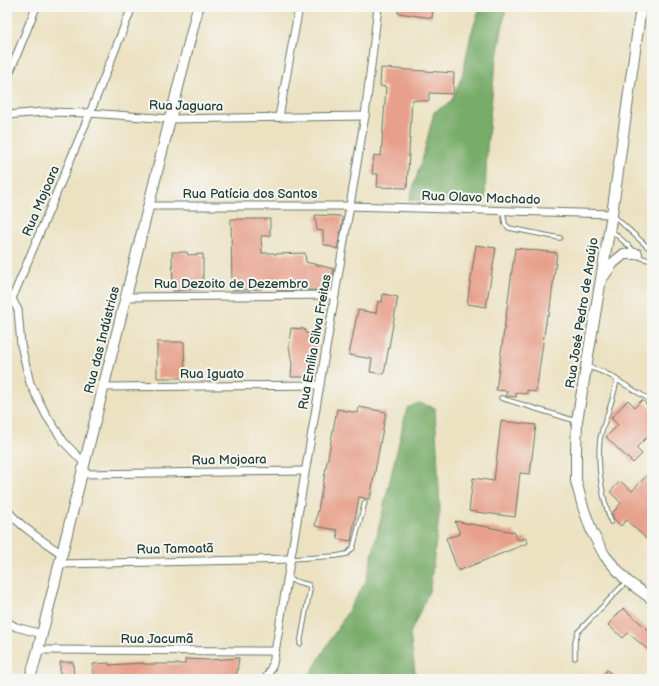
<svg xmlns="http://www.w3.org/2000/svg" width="659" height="686" viewBox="0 0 659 686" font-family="'Balsamiq Sans',sans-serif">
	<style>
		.forest { fill: #78ac69; stroke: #4c744e }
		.building { fill: #e7a08b }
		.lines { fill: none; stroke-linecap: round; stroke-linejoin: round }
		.lane-casing { stroke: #677766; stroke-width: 5.5 }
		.street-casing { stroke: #677766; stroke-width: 9 }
		.secondary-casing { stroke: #677766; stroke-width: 12 }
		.lane { stroke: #fff; stroke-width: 3.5 }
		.street { stroke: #fff; stroke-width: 7 }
		.secondary { stroke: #fff; stroke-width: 10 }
		.labels { text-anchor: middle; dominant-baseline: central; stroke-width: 4; stroke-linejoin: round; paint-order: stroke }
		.street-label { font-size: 13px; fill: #1f3d34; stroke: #f6f6f2 }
	</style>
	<rect width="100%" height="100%" fill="#f6f6f2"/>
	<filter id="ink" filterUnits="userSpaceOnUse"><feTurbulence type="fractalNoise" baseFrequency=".025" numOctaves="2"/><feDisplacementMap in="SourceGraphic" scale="8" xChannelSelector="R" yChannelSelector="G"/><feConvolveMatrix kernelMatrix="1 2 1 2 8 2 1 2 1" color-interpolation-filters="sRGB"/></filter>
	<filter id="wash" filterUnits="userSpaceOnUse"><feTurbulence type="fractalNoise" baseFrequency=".012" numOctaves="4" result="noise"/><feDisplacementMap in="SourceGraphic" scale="16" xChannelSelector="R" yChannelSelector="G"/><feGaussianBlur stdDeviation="0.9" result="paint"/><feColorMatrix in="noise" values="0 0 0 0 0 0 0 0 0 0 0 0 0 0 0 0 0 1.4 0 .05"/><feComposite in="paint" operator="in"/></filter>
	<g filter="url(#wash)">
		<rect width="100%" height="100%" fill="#ece2c2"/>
		<g class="forest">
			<path d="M480 7H506L494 75 487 148 485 200H409L422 160 434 112 451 102 462 76 471 34Z"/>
			<path d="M419 403 435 408 440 509 430 589 410 634 416 679H307L366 581 407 408Z"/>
		</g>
		<g id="blocks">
			<g class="building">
				<path d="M399 7H433L432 18 398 13Z"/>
				<path d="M381 68 454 73 453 94 429 93V101L412 100 407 188 377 187 378 174H372L374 155 381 156 386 87 380 86Z"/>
				<path d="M315 215 340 216 343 219 337 249 323 244V231L317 230Z"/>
				<path d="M231 219H270V236H261L262 253H274V254L305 253 306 262 334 269 330 287 326 290H277L276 287H262V289L232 290Z"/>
				<path d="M476 245 496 248 486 307 467 304Z"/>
				<path d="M515 248 557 253 549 316 547 315 536 392 527 390V394L516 393V397L506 396 507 391 496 390Z"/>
				<path d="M172 252H187L188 255 203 254V289L173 291Z"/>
				<path d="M383 294 398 297 384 374 370 372 372 359 349 355 358 310 376 313 378 301 382 302Z"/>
				<path d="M291 328 304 329 306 333 317 336 311 377H291L292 364 289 346 290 335Z"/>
				<path d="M157 342H184L185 378H157Z"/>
				<path d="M628 400 635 407 642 400 652 409V432L636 448 642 454 633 463 606 437 618 425 611 418Z"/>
				<path d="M359 407 386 412 370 499 359 497 351 541 338 539 337 530 315 526 337 409 358 413Z"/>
				<path d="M501 421 536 425 530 474 520 473 515 517 469 511 473 478 494 481Z"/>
				<path d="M652 470V544L626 520 621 526 614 519 612 514 621 503 610 492 620 481 632 491Z"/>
				<path d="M455 521 514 532 518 540 526 538 528 543 458 571 446 538 460 534Z"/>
				<path d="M623 608 652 633V653L628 633 623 638 608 625Z"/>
				<path d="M239 658 236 679H93V664L109 663V665L143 663V664H185V659L208 660Z"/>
				<path d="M60 662H73L74 679H60Z"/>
				<path d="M607 670 617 679H600Z"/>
			</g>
		</g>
	</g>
	<g filter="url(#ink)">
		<use href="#blocks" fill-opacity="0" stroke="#677766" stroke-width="1"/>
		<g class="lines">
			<defs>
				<g id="lane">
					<path d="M503 211 505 224 509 228 560 238"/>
					<path d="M613 215 652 251"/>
					<path d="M611 230 642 258 652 261"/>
					<path d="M588 367C599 370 608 373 617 380 614 394 610 408 605 421 603 427 601 433 600 439 597 466 602 496 611 522"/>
					<path d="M617 380 652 401"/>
					<path d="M501 398 576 421"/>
					<path d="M291 559 336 556 347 554 353 548 365 502"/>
					<path d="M287 579 309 585 310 589 300 644"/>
					<path d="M575 658V641L578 632 626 582"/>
				</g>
				<g id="street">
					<path d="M7 79 36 7"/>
					<path d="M7 115 43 112 90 113 170 119 365 116"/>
					<path d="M279 117 299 7"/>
					<path d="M149 206H350L612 214"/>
					<path d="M126 297 335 295"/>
					<path d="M12 299 18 310 21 345 30 383 46 415 64 442 84 463"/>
					<path d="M7 306 12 299 90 113 132 7"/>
					<path d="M104 387 320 385"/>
					<path d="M82 474 305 471"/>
					<path d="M7 510C22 528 43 541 62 554"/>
					<path d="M60 564 291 559"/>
					<path d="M7 622 16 627 42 634"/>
					<path d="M38 650 275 651"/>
					<path d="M266 679 273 664 365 116 378 7"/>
				</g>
				<g id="secondary">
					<path d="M641 7 612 214 577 421 576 451V481L583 507 592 532 605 556 627 581 652 599"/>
					<path d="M603 277 613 263 624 254H637"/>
					<path d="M30 679 38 650 198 7"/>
				</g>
			</defs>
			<use href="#lane" class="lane-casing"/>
			<use href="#street" class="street-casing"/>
			<use href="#secondary" class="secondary-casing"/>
			<use href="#lane" class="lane"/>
			<use href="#street" class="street"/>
			<use href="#secondary" class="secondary"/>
		</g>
	</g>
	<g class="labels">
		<g class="street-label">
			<text transform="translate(186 106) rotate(1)">Rua Jaguara</text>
			<text x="250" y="194">Rua Patícia dos Santos</text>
			<text transform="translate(481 198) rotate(2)">Rua Olavo Machado</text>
			<text transform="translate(41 201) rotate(-67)">Rua Mojoara</text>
			<text x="231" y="284">Rua Dezoito de Dezembro</text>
			<text transform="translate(582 313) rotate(-81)">Rua José Pedro de Araújo</text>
			<text transform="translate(102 340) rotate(-76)">Rua das Indústrias</text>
			<text transform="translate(315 342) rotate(-80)">Rua Emília Silva Freitas</text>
			<text x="212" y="374">Rua Iguato</text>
			<text transform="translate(229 460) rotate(-1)">Rua Mojoara</text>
			<text transform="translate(175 549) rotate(-1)">Rua Tamoatã</text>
			<text x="157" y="639">Rua Jacumã</text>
		</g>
	</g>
	<rect width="659" height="686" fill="none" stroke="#f6f6f2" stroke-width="24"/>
</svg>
